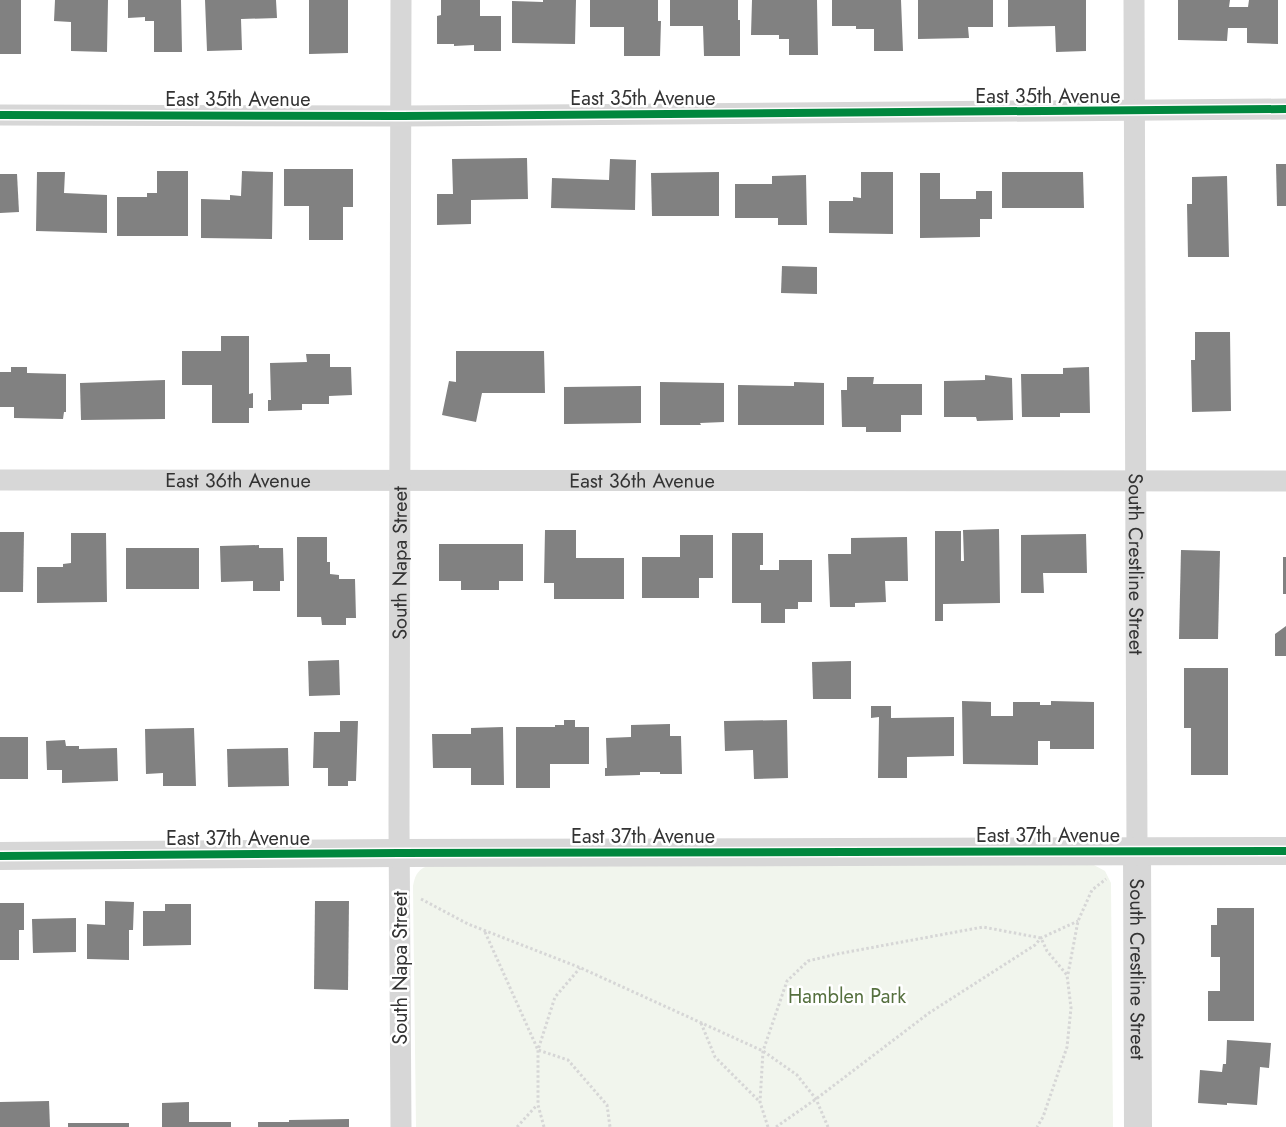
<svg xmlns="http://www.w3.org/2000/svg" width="1286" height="1127" viewBox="0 0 1286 1127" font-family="Jost,sans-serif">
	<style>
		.green { fill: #f1f5ed }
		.building { fill: #818181 }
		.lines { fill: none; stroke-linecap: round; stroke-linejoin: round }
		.path { stroke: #d6d6d6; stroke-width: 3; stroke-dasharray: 2.5 2.5; stroke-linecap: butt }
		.minor { stroke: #d7d7d7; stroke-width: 21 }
		.tertiary { stroke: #d7d7d7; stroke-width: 28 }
		.cycleway-casing { stroke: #fff; stroke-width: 11 }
		.cycleway { stroke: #00873e; stroke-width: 8 }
		.labels { text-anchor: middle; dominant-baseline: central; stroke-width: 5; stroke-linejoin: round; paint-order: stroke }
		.street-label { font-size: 20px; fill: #333; stroke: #fff }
		.park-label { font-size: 20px; fill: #56703f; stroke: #fff }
	</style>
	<rect width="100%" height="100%" fill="#fff"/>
	<path class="green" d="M1092 864 1105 871 1111 883 1113 1127H416L413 886C415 874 419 868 431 865Z"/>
	<g class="building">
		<rect x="0" y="0" width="21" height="54"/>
		<path d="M55 0H108L107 52 71 51V22L54 21Z"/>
		<path d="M128 0H181L182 52H154V21H145V17L128 18Z"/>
		<path d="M205 0H276L277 18 241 19 242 50 207 51Z"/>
		<path d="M309 0H348V53L309 54Z"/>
		<path d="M441 0H480V16H501V51H474V45L454 46V44H437V16L441 15Z"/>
		<path d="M543 0H576L575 44 512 43V1L543 2Z"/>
		<path d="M590 0H658V21H661L660 56H624V27H590Z"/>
		<path d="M670 0H738V20H740V56H704L703 26H670Z"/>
		<path d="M752 0H817L818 55H789V39H779V35H751Z"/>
		<path d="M832 0H901L903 51H874V29H856V26H832Z"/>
		<path d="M918 0H993V27H968L969 38 918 39Z"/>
		<path d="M1008 0H1086V51L1056 52 1055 26 1008 27Z"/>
		<path d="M1178 0H1230L1229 7H1248L1249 0H1278V44L1247 43V28H1228L1227 41 1178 40Z"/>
		<path d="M527 158 528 199 471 200V224L437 225V194H453L452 159Z"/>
		<path d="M610 159 636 160 635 210 551 208 552 178 609 180Z"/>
		<path d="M1276 164H1286V206H1277Z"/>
		<path d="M284 169H353V207H343V240H309V206H284Z"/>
		<path d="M157 171H188V236H117V197H147V193H157Z"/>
		<path d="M242 171 273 172 272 239 201 238V199L230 200V195L241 196Z"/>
		<path d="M37 172H65L64 193 107 195V233L36 231Z"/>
		<path d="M719 172V216H652L651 173Z"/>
		<path d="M861 172H893V234L829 233V201H853V197L861 198Z"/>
		<path d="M1002 172H1083L1084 208H1002Z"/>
		<path d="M920 173H940V199H976V191H992V219H980V237L920 238Z"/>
		<path d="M0 174H17L19 212 0 213Z"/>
		<path d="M806 175 807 225H778V218H735V184H772V176Z"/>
		<path d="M1227 176 1229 257H1188L1187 204H1192V177Z"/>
		<path d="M782 266 817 267V294L781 293Z"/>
		<path d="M1195 332H1230L1231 411 1192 412 1191 360H1195Z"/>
		<path d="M221 336H249V394L253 393V408H249V423H212V385H182V351H221Z"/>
		<path d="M456 351H544L545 393H482L476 422 442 415 449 381 456 382Z"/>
		<path d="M306 354H330V367H351L352 395 329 396V404H302V410L268 411V400H271L270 363 307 362Z"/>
		<path d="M11 367H27V373L66 374V412H64L63 419 14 418V407H0V372H11Z"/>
		<path d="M1089 367 1090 413H1060V417H1022L1021 374H1063V368Z"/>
		<path d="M985 375 1012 378 1013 420 977 421 976 417H944V381L985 380Z"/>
		<path d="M847 377H874L873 384H922V415H901V432H866V427H842L841 390H847Z"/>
		<path d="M165 380V419L81 420 80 383Z"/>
		<path d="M660 382 724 383V422L700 423 701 425H660Z"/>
		<path d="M794 382 824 383V425H738V385L794 386Z"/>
		<path d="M641 386V423L564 424V387Z"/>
		<path d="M999 529 1000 603 943 604V621H935V531H961V561H964L963 530Z"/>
		<path d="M545 530H576V558H624V599H554V583H544Z"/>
		<path d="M0 532H24L23 592H0Z"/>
		<path d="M71 533H106L107 602 37 603V567H63V564L71 563Z"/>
		<path d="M732 533H763V565H760V570H779V560H812V602H798V609H785V623H761V603H732Z"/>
		<path d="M1086 534 1087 573H1043L1044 593H1021V535Z"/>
		<path d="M680 535H713V578H699V598H642V557H680Z"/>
		<path d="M297 537H327V562H330V574L339 575V579H355L356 618H346V625H322L321 617H297Z"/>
		<path d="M907 537 908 581H885L886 602 855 603V607H830L828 554H851V538Z"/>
		<path d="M439 544H523V581H499V590H461V581H439Z"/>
		<path d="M259 545V548H283L284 581H280V591H253V581L221 582 220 546Z"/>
		<rect x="126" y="548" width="73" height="41"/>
		<path d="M1181 550 1220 551 1218 639H1179Z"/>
		<rect x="1283" y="557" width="3" height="37"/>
		<path d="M1286 626V656H1275V634Z"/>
		<path d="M339 660 340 695 309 696 308 661Z"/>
		<path d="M851 661V699H813L812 662Z"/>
		<path d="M1184 668H1228V775H1191V728H1184Z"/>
		<path d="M962 701 991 702V716H1013V702H1040V705H1051V701L1094 702V749H1050V741H1038V765L963 764Z"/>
		<path d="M871 706H891V718L954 717V756L907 757V778H878L879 717 871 718Z"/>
		<path d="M564 720H575V727H589V764H550V788H516V727H555V725H564Z"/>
		<path d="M787 720 788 778 754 779 753 750 725 751 724 721Z"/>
		<path d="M340 721H358L356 781H348V786H328V768H313L314 732H340Z"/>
		<path d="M670 724V736H681L682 774H660V772H640V775L605 776V768H607L606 738 631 737V725Z"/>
		<path d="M503 727 504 785H471V768H433L432 734H471V728Z"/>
		<path d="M194 728 196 786H163V773L146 774 145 729Z"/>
		<rect x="0" y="737" width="28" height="42"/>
		<path d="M65 740 66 746H79V749L117 748 118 781 62 783V770H47L46 741Z"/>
		<path d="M288 748 289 786 228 787 227 749Z"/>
		<path d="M105 901 134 902 133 930H129V960L87 959V924L105 925Z"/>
		<path d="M315 901H349L348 990 314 989Z"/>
		<path d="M0 903H24V930H19V960H0Z"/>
		<path d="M165 904H191V945L143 946V911H165Z"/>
		<path d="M1217 908H1254V1021H1208V991H1220V957H1211V925H1217Z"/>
		<path d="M76 918V952L33 953 32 919Z"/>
		<path d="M1227 1040 1271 1043 1269 1068 1260 1067 1257 1105 1227 1103V1105L1198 1103 1200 1070 1222 1072 1223 1064H1226Z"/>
		<path d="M49 1101 50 1127H0V1102Z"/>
		<path d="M189 1102V1122H231V1127H162V1103Z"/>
		<path d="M349 1119V1127H258V1122H289V1120Z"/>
		<rect x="68" y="1123" width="61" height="4"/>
	</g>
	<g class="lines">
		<g class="path">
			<path d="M421 899 468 924 581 968 763 1051 797 1075 816 1099 828 1127"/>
			<path d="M485 932 538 1050 568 1060 607 1105 610 1127"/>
			<path d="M1068 974 1078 921 1092 890 1106 879"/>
			<path d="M701 1023 715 1057 760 1102"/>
			<path d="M517 1127 537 1105"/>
			<path d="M544 1127 538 1105V1050L555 997 580 968"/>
			<path d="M768 1127 760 1102 763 1051 787 981 808 961 837 954 983 927 1041 938 1047 951 1067 975 1071 1008 1067 1047 1043 1117 1037 1127"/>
			<path d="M776 1127 816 1099 929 1013 1035 945 1041 938 1078 921"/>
		</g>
		<g class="minor">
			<path id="s1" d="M1134 0 1137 851"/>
			<path d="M0 115 402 116 1286 109"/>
			<path id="s2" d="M0 480 1286 481"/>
			<path id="s3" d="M401 1127 399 824 401 0"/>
		</g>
		<g class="tertiary">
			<path id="s4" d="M1137 851 1138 1127"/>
			<path d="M0 856 399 853 1286 851"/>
		</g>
		<defs>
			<g id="cycleway">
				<path d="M0 115 402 116 1286 109"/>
				<path d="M0 856 399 853 1286 851"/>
			</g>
		</defs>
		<use href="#cycleway" class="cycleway-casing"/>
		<use href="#cycleway" class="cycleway"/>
	</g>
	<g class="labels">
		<g class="street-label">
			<text x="1048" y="96">East 35th Avenue</text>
			<text x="643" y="98">East 35th Avenue</text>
			<text x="238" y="99">East 35th Avenue</text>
			<text stroke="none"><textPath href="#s2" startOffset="238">East 36th Avenue</textPath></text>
			<text stroke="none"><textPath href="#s2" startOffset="642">East 36th Avenue</textPath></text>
			<text stroke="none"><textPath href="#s3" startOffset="564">South Napa Street</textPath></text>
			<text stroke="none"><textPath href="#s1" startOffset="564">South Crestline Street</textPath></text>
			<text x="1048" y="835">East 37th Avenue</text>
			<text x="643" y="836">East 37th Avenue</text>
			<text x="238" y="838">East 37th Avenue</text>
			<text transform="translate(400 968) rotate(-90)">South Napa Street</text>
			<text stroke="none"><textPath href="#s4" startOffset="118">South Crestline Street</textPath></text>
		</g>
		<g class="park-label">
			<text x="847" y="996">Hamblen Park</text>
		</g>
	</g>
</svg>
